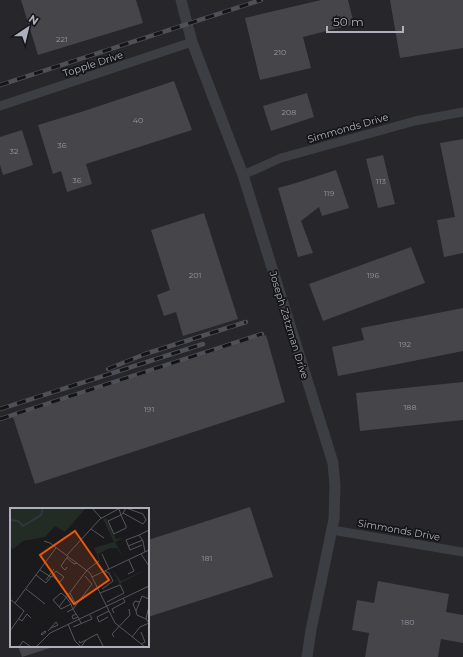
<svg xmlns="http://www.w3.org/2000/svg" width="463" height="657" viewBox="0 0 463 657" font-family="Montserrat,sans-serif">
	<style>
		.built { fill: #27262a; fill-rule: evenodd }
		.building { fill: #45454a }
		.lines { fill: none; stroke-linecap: round; stroke-linejoin: round }
		.minor { stroke: #3d3d44; stroke-width: 9 }
		.tertiary { stroke: #3d3d44; stroke-width: 11 }
		.rail-casing { stroke: #4e4f57; stroke-width: 4.5 }
		.rail { stroke: #151518; stroke-width: 3; stroke-dasharray: 9; stroke-linecap: butt }
		.labels { text-anchor: middle; dominant-baseline: central; stroke-width: 3.5; stroke-linejoin: round; paint-order: stroke }
		.number-label { font-size: 8px; fill: #9395a0 }
		.street-label { font-size: 10px; fill: #adb0bc; stroke: #151518 }
		.inset-river { fill: none; stroke: #303741; stroke-width: 2 }
		.inset-road { fill: none; stroke: #55565d; stroke-width: 1 }
		.view { fill: #e8590c; fill-opacity: 0.15; stroke: #e8590c; stroke-width: 2 }
		.inset-edge { fill: none; stroke: #adb0bc; stroke-width: 2 }
	</style>
	<rect width="100%" height="100%" fill="#1a1a1d"/>
	<path class="built" d="M0 0H463V657H0ZM11 509H148V646H11Z"/>
	<g class="building">
		<path d="M21 0H136L143 23 38 55Z"/>
		<path d="M321 0H348L354 24 303 37 311 68 260 80 245 18Z"/>
		<path d="M390 0H463V48L400 58Z"/>
		<path d="M174 81 192 130 86 164 92 184 67 192 61 171 53 174 38 125 84 111Z"/>
		<path d="M307 93 314 117 271 131 263 106Z"/>
		<path d="M22 130 33 165 3 175 0 165V137Z"/>
		<path d="M463 139V253L444 257 437 220 455 217 440 143Z"/>
		<path d="M383 155 395 204 378 208 366 159Z"/>
		<path d="M336 170 349 208 322 216 319 207 301 221 313 253 298 257 278 188 296 183Z"/>
		<path d="M204 213 238 319 183 336 176 312 164 316 157 295 170 290 151 230Z"/>
		<path d="M411 247 425 283 323 321 309 284Z"/>
		<path d="M463 308V351L338 376 332 347 364 340 361 328Z"/>
		<path d="M266 335 285 402 35 484 13 417Z"/>
		<path d="M463 382V420L360 431 356 393Z"/>
		<path d="M250 507 273 577 148 617V540Z"/>
		<path d="M378 581 449 594 446 612 463 615V643L441 639 438 657H365L369 633 352 630 357 600 374 603Z"/>
		<path d="M18 646H50V648L22 657Z"/>
	</g>
	<g class="lines">
		<g class="minor">
			<path d="M0 106 192 42"/>
			<path d="M243 175 281 158 415 121 463 112"/>
			<path d="M332 530 463 552"/>
		</g>
		<path class="tertiary" d="M181 0 192 42 243 175 333 463 335 486 334 519 311 630 307 657"/>
		<defs>
			<g id="rail">
				<path d="M0 85 261 0"/>
				<path d="M108 369 145 354 246 322"/>
				<path d="M0 409 203 344"/>
				<path d="M0 419 262 334"/>
			</g>
		</defs>
		<use href="#rail" class="rail-casing"/>
		<use href="#rail" class="rail"/>
	</g>
	<g class="labels">
		<g class="number-label">
			<text x="62" y="39">221</text>
			<text x="280" y="52">210</text>
			<text x="289" y="112">208</text>
			<text x="138" y="120">40</text>
			<text x="62" y="145">36</text>
			<text x="14" y="151">32</text>
			<text x="77" y="180">36</text>
			<text x="381" y="181">113</text>
			<text x="329" y="193">119</text>
			<text x="195" y="275">201</text>
			<text x="373" y="275">196</text>
			<text x="405" y="344">192</text>
			<text x="410" y="407">188</text>
			<text x="149" y="409">191</text>
			<text x="207" y="558">181</text>
			<text x="408" y="622">180</text>
		</g>
		<g class="street-label">
			<text transform="translate(93 64) rotate(-18)">Topple Drive</text>
			<text transform="translate(348 128) rotate(-16)">Simmonds Drive</text>
			<text transform="translate(289 325) rotate(73)">Joseph Zatzman Drive</text>
			<text transform="translate(399 530) rotate(10)">Simmonds Drive</text>
		</g>
	</g>
	<g transform="translate(10 508)">
		<rect width="139" height="139" fill="#1a1a1d"/>
		<path d="M0 0H76L55 24 45 18 35 29 13 33 3 41 0 39ZM96 10 106 31 113 30 105 34 114 51 107 40H100L88 46 92 58 84 40 104 34 93 11ZM139 60 111 75 115 87 107 92 115 86 102 62 111 73Z" fill="#222b24"/>
		<path class="inset-river" d="M0 12 8 13 13 18 31 7 33 0"/>
		<path class="inset-road" d="M82 0 91 10M109 1 111 7 116 18V20L104 26 98 13 111 7 113 5 116 0 133 6 136 12 133 16 113 5M81 21 94 30M129 27 116 32 120 42 132 37M34 33 40 35 80 65 105 115 135 139M118 38 133 32M135 44 133 33 129 27 139 22M92 46 99 61M131 46 139 58M57 47 90 11 110 0M57 50 64 56 67 55M57 59 55 62 51 58 58 48M30 62 41 69M118 66 124 63 119 52M26 67 36 75 46 63 54 69 50 74 42 68M82 69 139 42M36 72 44 61M16 81 35 96M92 81 103 73 99 65 95 63M60 85 66 97M90 85 110 77 114 85 97 94M0 91 14 103 0 123M5 95 46 40M61 96 51 101 43 92 51 85 56 89 61 96 62 99 63 101 82 76 75 68M49 99 77 62 89 53M126 103 123 96 125 93 130 94M57 104 63 101 66 106M104 105 102 101 115 94 113 90M68 109 63 111 62 108 66 106 68 109 71 115M98 109 89 114 87 109 99 103M9 111 12 113 17 106 21 110M136 111 139 98M139 115 136 111 127 107 126 103 132 88 139 91M58 116 65 133 71 139M63 119 82 111 80 107M35 123 36 124 32 127 31 126ZM38 123 46 114 48 117 41 120M104 129 102 126 120 107 119 101M122 129 130 119 139 115M76 132 87 126 93 138M69 133 70 135 76 132 71 139M131 136 135 134 131 124M9 139 13 133 21 139M26 139 40 125 139 78"/>
		<path class="view" d="M65 23 99 72 64 96 30 47Z"/>
		<rect width="139" height="139" class="inset-edge"/>
	</g>
	<g transform="translate(28 28) rotate(35)" stroke="#151518" stroke-width="3" paint-order="stroke">
	<path d="M0-3L7 15L0 10L-7 15Z" fill="#adb0bc"/>
	<text y="-6" font-size="11" font-weight="bold" text-anchor="middle" fill="#adb0bc">N</text>
	</g>
	<path d="M327 26v6h76v-6" fill="none" stroke="#adb0bc" stroke-width="2"/>
	<text x="333" y="26" font-size="12" fill="#adb0bc" stroke="#151518" stroke-width="3" paint-order="stroke">50 m</text>
</svg>
